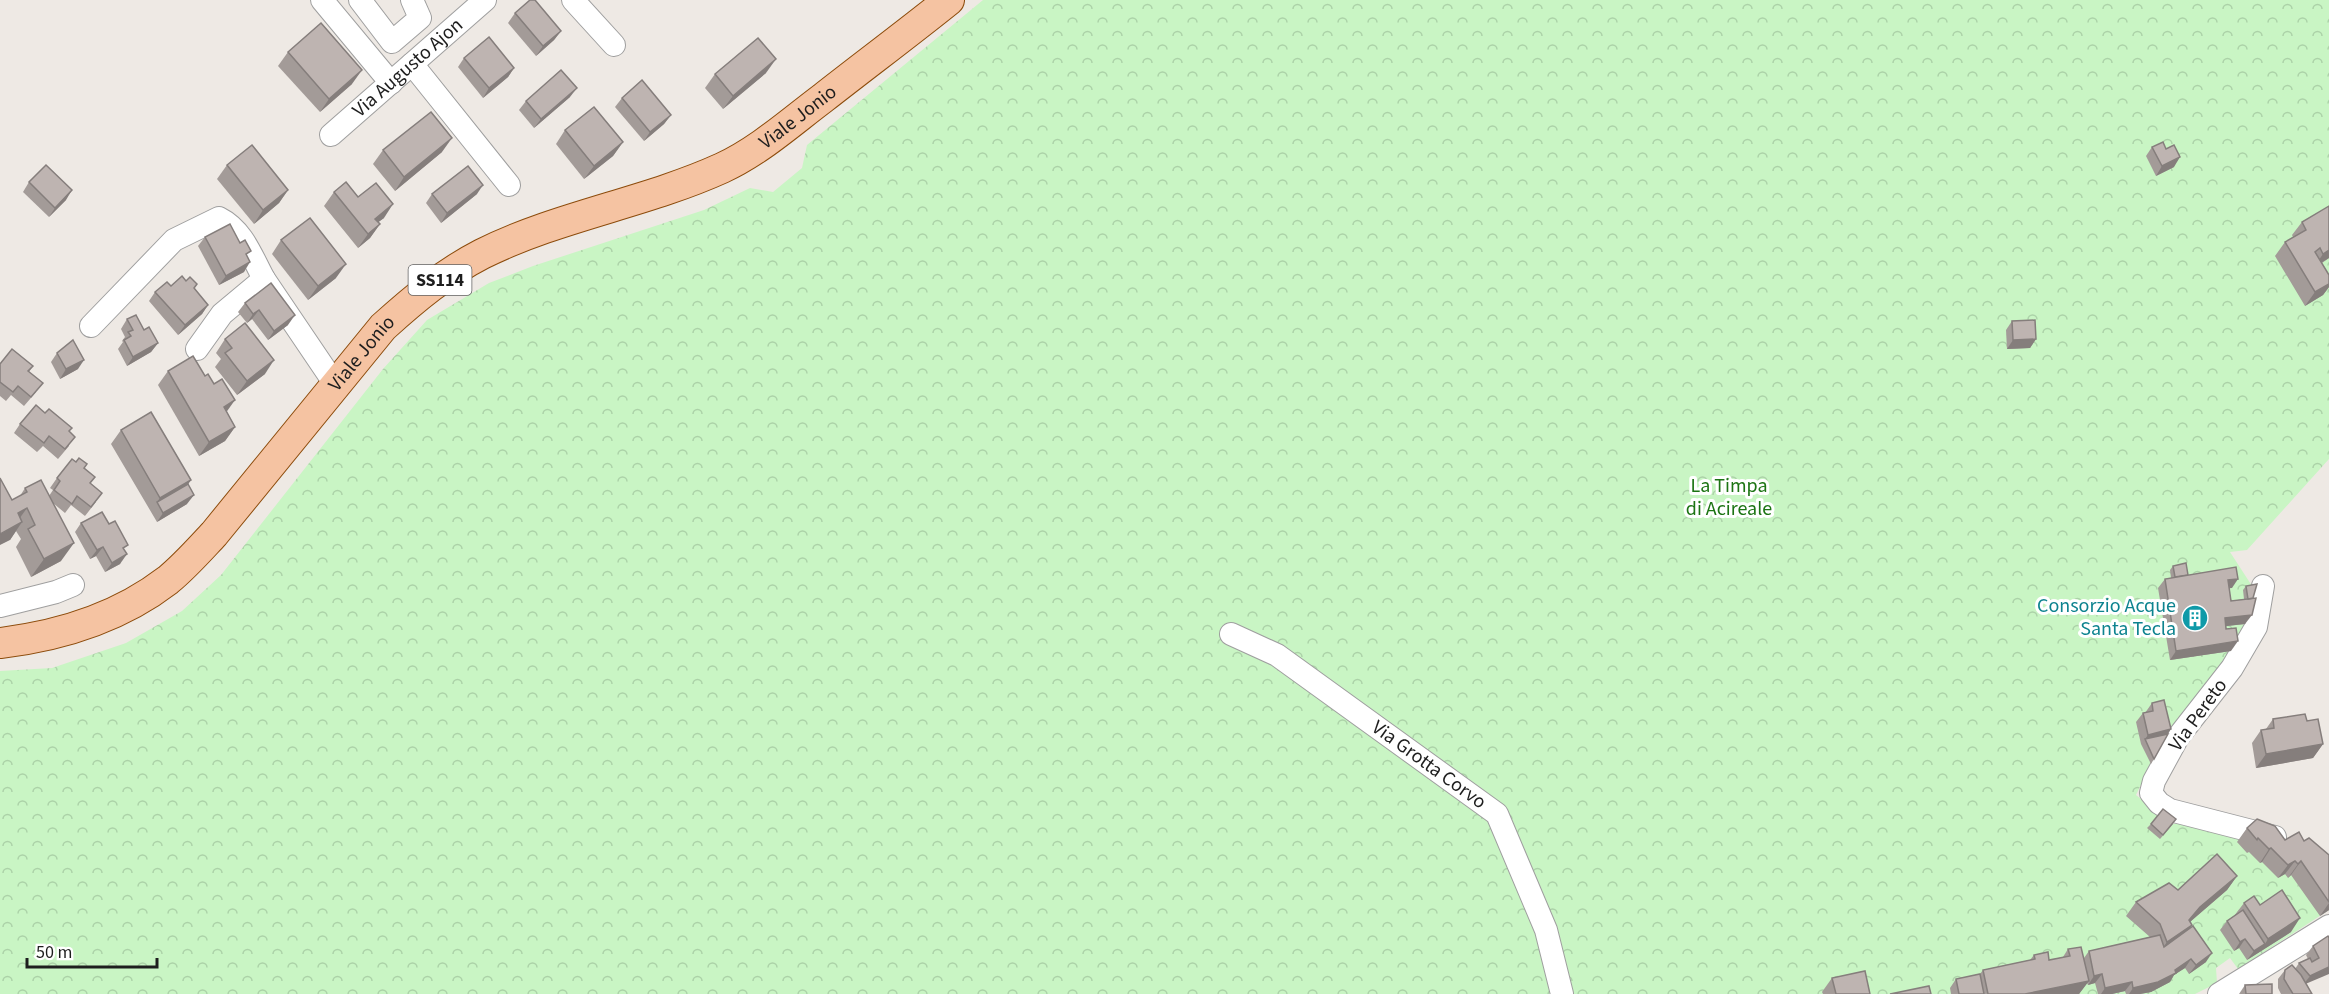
<svg xmlns="http://www.w3.org/2000/svg" width="2329" height="994" viewBox="0 0 2329 994" font-family="'Source Sans 3',sans-serif">
	<style>
		.park { fill: url(#park-crowns) }
		.lines { fill: none; stroke-linecap: round; stroke-linejoin: round }
		.minor-casing { stroke: #9f9f9f; stroke-width: 24 }
		.major-casing { stroke: #8c4b0b; stroke-width: 32 }
		.minor { stroke: #fff; stroke-width: 22 }
		.major { stroke: #f5c3a2; stroke-width: 30 }
		.wall { fill: #a39b98 }
		.shaded-wall { fill: #857e7c }
		.building { fill: #beb4b1; stroke: #857e7c; stroke-width: 1.5 }
		.labels { text-anchor: middle; dominant-baseline: central; stroke-width: 6; stroke-linejoin: round; paint-order: stroke }
		.shield { fill: #fff; stroke: #626262; stroke-width: 1.5 }
		.shield-label { font-size: 18px; font-weight: bold; fill: #1e1e1e }
		.street-label { font-size: 20px; fill: #1e1e1e; stroke: #fff }
		.park-label { font-size: 20px; fill: #1c7413; stroke: #fff }
		.culture-label { font-size: 20px; fill: #0d838f; stroke: #fff; text-anchor: end }
	</style>
	<defs>
		<pattern id="park-crowns" width="20" height="18" patternUnits="userSpaceOnUse" patternTransform="scale(1.5)"><rect width="20" height="18" fill="#c9f5c4"/><path d="M2 6a3 3 0 1 1 6 0M12 15a3 3 0 1 1 6 0" fill="none" stroke="#acd2a8"/></pattern>
	</defs>
	<rect width="100%" height="100%" fill="#eee9e4"/>
	<path class="park" d="M983 0H2329V459L2247 550 2230 552 2254 589 2245 624 2231 651 2151 764 2136 795 2173 824C2224 821 2283 857 2329 878V910L2238 969 2230 958 2216 968 2217 983 2195 994H0V671L52 668 126 643 182 611 221 575 383 369 427 320 489 283 533 266 704 210 750 188 773 192 802 168 807 145Z"/>
	<g class="lines">
		<defs>
			<g id="minor">
				<path d="M322 0 391 83"/>
				<path d="M360 0 392 42 420 18 412 0"/>
				<path d="M573 0 614 45"/>
				<path d="M412 64 509 185"/>
				<path id="s1" d="M331 135 485 0"/>
				<path d="M91 326 174 240 219 218C243 230 252 257 264 279"/>
				<path d="M197 349 222 314 264 279 335 384"/>
				<path d="M2263 586 2256 627 2232 668 2178 737 2154 781 2151 793 2159 803 2170 810 2275 837"/>
				<path d="M0 606 56 592 73 585"/>
				<path id="s2" d="M1231 634 1277 655 1497 814 1546 930 1562 994"/>
				<path d="M2219 994 2329 926"/>
			</g>
			<g id="major">
				<path id="s3" d="M0 643C59 636 120 617 168 580 185 566 199 550 214 534L383 327C414 299 445 273 482 254 558 216 645 203 722 168 759 151 791 122 823 98 865 65 908 33 949 0"/>
			</g>
		</defs>
		<use href="#minor" class="minor-casing"/>
		<use href="#major" class="major-casing"/>
		<use href="#minor" class="minor"/>
		<use href="#major" class="major"/>
	</g>
	<g class="wall">
		<path d="M515 13 561 31 554 40 536 56 508 23Z"/>
		<path d="M288 52 352 84 320 112 278 66Z"/>
		<path d="M464 58 514 68 508 77 483 98 458 67Z"/>
		<path d="M766 73 723 109 705 88 715 74Z"/>
		<path d="M570 97 534 128 519 110 526 101Z"/>
		<path d="M622 98 671 115 664 124 644 141 615 107Z"/>
		<path d="M565 130 623 142 613 156 584 179 556 144Z"/>
		<path d="M2152 147 2174 167 2156 176 2146 156Z"/>
		<path d="M383 150 442 152 395 191 373 164Z"/>
		<path d="M227 165 288 190 279 203 254 224 217 179Z"/>
		<path d="M29 182 66 200 49 217 23 192Z"/>
		<path d="M334 192 358 197 384 218 378 222 380 224 370 238 358 248 324 206Z"/>
		<path d="M432 194H477L441 223 426 203Z"/>
		<path d="M2302 222 2329 258 2322 263 2329 275V287L2323 295 2305 306 2275 256 2285 242 2293 237 2292 235Z"/>
		<path d="M205 237 247 257 244 272 219 285 198 246Z"/>
		<path d="M281 240 336 278 308 300 272 254Z"/>
		<path d="M186 281 197 284 194 288 208 305 202 314 178 335 149 301 155 292Z"/>
		<path d="M245 303 288 325 268 340 252 319 247 323 238 312Z"/>
		<path d="M127 319 144 330 158 343 151 352 127 366 118 349 123 342 122 341 125 337 121 329Z"/>
		<path d="M2012 321 2036 339 2030 348 2007 349 2006 330Z"/>
		<path d="M225 339 265 374 237 395 215 367 221 359 216 353Z"/>
		<path d="M57 353 78 369 60 379 51 362Z"/>
		<path d="M0 364 33 366 29 372 36 392 24 406 11 395 6 401 0 396Z"/>
		<path d="M168 371 227 412 235 427 225 441 199 456 158 385Z"/>
		<path d="M20 424 69 432V446L58 459 43 446 37 452 14 433Z"/>
		<path d="M121 430 191 480 188 484 187 504 157 522 111 444Z"/>
		<path d="M84 468 96 502 85 516 71 505 65 513 53 503 61 561 31 577 16 547 21 539 16 531 10 540 12 500 20 496 25 488 49 496 53 490 50 488 57 478Z"/>
		<path d="M81 523 125 551 120 564 105 572 96 556 90 559 75 532Z"/>
		<path d="M2173 566 2188 575 2232 588H2229L2231 601 2244 599 2243 590 2246 586 2257 584 2245 624 2226 626 2231 651 2170 660 2158 588 2165 579 2171 578 2170 570Z"/>
		<path d="M2152 703 2168 734 2151 764 2141 744 2136 722 2143 713H2145Z"/>
		<path d="M2273 719 2307 721 2323 744 2313 758 2256 768 2252 743 2261 730 2266 729Z"/>
		<path d="M2151 824H2173L2160 839 2147 828Z"/>
		<path d="M2247 828 2285 840 2304 841 2329 855V910L2320 916 2291 875 2288 878 2285 874 2278 878 2262 862 2260 863 2249 852 2247 853 2237 842Z"/>
		<path d="M2237 876 2227 890 2190 922 2189 929 2206 962 2189 974 2185 968 2174 975 2170 982 2151 992 2140 994H2126L2125 991 2112 994H2098L2095 983 2088 985 2087 983 2079 994H1951L1950 988 1956 979 1980 974 1983 970 2030 960 2034 955 2049 960 2063 957 2068 949 2084 958 2089 951 2150 937 2126 916 2136 902 2178 890Z"/>
		<path d="M2244 903 2260 905 2291 932 2247 960 2239 948 2234 951 2220 930 2227 921 2234 916Z"/>
		<path d="M2329 938 2306 984 2312 994H2281L2278 988V979L2285 970 2295 969 2299 963 2308 959 2306 955 2313 946Z"/>
		<path d="M1832 978 1870 994H1823L1822 992Z"/>
		<path d="M2245 985 2272 994H2239Z"/>
	</g>
	<g class="shaded-wall">
		<path d="M561 31 554 40 536 56 543 46Z"/>
		<path d="M776 59 766 73 723 109 733 96Z"/>
		<path d="M514 68 508 77 483 98 489 88Z"/>
		<path d="M362 70 352 84 320 112 329 99Z"/>
		<path d="M577 88 570 97 534 128 541 119Z"/>
		<path d="M671 115 664 124 644 141 650 132Z"/>
		<path d="M452 138 442 152 395 191 404 177Z"/>
		<path d="M623 142 613 156 584 179 594 166Z"/>
		<path d="M2180 157 2174 167 2156 176 2162 166Z"/>
		<path d="M483 185 477 194 441 223 447 213Z"/>
		<path d="M72 190 66 200 49 217 55 208Z"/>
		<path d="M288 190 279 203 254 224 263 210Z"/>
		<path d="M393 204 384 218 365 232 375 219Z"/>
		<path d="M380 224 370 238 358 248 368 234Z"/>
		<path d="M2329 250V258L2314 267 2323 254Z"/>
		<path d="M250 262 244 272 219 285 226 276Z"/>
		<path d="M346 264 336 278 308 300 318 286Z"/>
		<path d="M2329 284V287L2323 295 2305 306 2315 292Z"/>
		<path d="M208 305 202 314 178 335 185 325Z"/>
		<path d="M259 310 252 319 247 323 253 314Z"/>
		<path d="M295 315 288 325 268 340 274 331Z"/>
		<path d="M2036 339 2030 348 2007 349 2013 340Z"/>
		<path d="M158 343 151 352 127 366 133 357Z"/>
		<path d="M84 360 78 369 60 379 66 369Z"/>
		<path d="M274 360 265 374 237 395 247 381Z"/>
		<path d="M235 400 225 414 224 407Z"/>
		<path d="M235 427 225 441 199 456 209 442Z"/>
		<path d="M191 480 181 494 157 502 160 498Z"/>
		<path d="M194 495 187 504 157 522 163 513Z"/>
		<path d="M27 508 14 526 18 513Z"/>
		<path d="M22 522 10 540 0 545V534Z"/>
		<path d="M74 543 61 561 31 577 44 559Z"/>
		<path d="M103 547 96 556 90 559 97 550Z"/>
		<path d="M127 554 120 564 105 572 112 563Z"/>
		<path d="M2238 579 2232 588 2221 589 2228 580Z"/>
		<path d="M2252 615 2245 624 2218 627 2225 618Z"/>
		<path d="M2238 641 2231 651 2170 660 2176 651Z"/>
		<path d="M2171 729 2165 739H2145L2148 735Z"/>
		<path d="M2323 744 2313 758 2256 768 2266 754Z"/>
		<path d="M2271 848 2262 862 2260 863 2269 849Z"/>
		<path d="M2295 861 2285 874 2278 878 2288 865Z"/>
		<path d="M2301 861 2291 875 2288 878 2298 864Z"/>
		<path d="M2237 876 2227 890 2191 921 2180 933 2189 920 2200 907Z"/>
		<path d="M2329 903V910L2320 916Z"/>
		<path d="M2300 918 2291 932 2247 960 2254 951 2265 944 2268 939Z"/>
		<path d="M2192 925 2182 939 2157 956 2167 942Z"/>
		<path d="M2245 939 2239 948 2234 951 2240 942Z"/>
		<path d="M2212 953 2206 962 2189 974 2196 965Z"/>
		<path d="M2191 959 2185 968 2174 975 2170 982 2151 992 2140 994H2129L2133 988 2175 970Z"/>
		<path d="M2329 967V974L2303 985 2310 976Z"/>
		<path d="M2102 974 2095 983 2088 985 2094 976Z"/>
		<path d="M2089 981 2079 994H2025Z"/>
		<path d="M2132 982 2125 991 2112 994H2101L2105 988Z"/>
	</g>
	<g class="building">
		<path d="M530 0H535L561 31 543 46 515 13Z"/>
		<path d="M321 23 362 70 329 99 288 52Z"/>
		<path d="M489 37 514 68 489 88 464 58Z"/>
		<path d="M758 38 776 59 733 96 715 74Z"/>
		<path d="M561 70 577 88 541 119 526 101Z"/>
		<path d="M642 80 671 115 650 132 622 98Z"/>
		<path d="M594 107 623 142 594 166 565 130Z"/>
		<path d="M431 112 452 138 404 177 383 150Z"/>
		<path d="M2163 142 2166 149 2174 145 2180 157 2162 166 2152 147Z"/>
		<path d="M252 145 288 190 263 210 227 165Z"/>
		<path d="M46 165 72 190 55 208 29 182Z"/>
		<path d="M468 166 483 185 447 213 432 194Z"/>
		<path d="M346 182 358 197 376 183 393 204 375 219 380 224 368 234 334 192Z"/>
		<path d="M2329 206V250L2323 254 2320 248 2315 252 2329 275V284L2315 292 2285 242 2306 230 2302 222Z"/>
		<path d="M310 218 346 264 318 286 281 240Z"/>
		<path d="M230 224 240 243 245 240 251 251 246 254 250 262 226 276 205 237Z"/>
		<path d="M182 276 186 281 190 277 197 284 194 288 208 305 185 325 155 292 167 282 171 286Z"/>
		<path d="M271 283 295 315 274 331 259 310 253 314 245 303Z"/>
		<path d="M136 315 144 330 149 327 158 343 133 357 124 340 131 336 128 332 133 330 127 319Z"/>
		<path d="M2035 320 2036 339 2013 340 2012 321Z"/>
		<path d="M245 323 274 360 247 381 225 353 232 348 225 339Z"/>
		<path d="M73 340 84 360 66 369 57 353Z"/>
		<path d="M12 349 33 366 28 371 43 383 31 397 18 386 13 392 0 382V364Z"/>
		<path d="M193 356 205 376 208 374 214 384 222 379 235 400 224 407 235 427 209 442 168 371Z"/>
		<path d="M36 405 45 413 49 409 72 428 69 431 75 437 65 449 49 436 44 443 20 424Z"/>
		<path d="M151 412 191 480 160 498 121 430Z"/>
		<path d="M79 458 87 464 84 468 95 477 90 483 102 493 91 507 77 496 72 504 54 490 60 481 57 478 72 459 76 462Z"/>
		<path d="M0 478 12 500 27 492 25 488 41 480 74 543 44 559 28 529 35 525 27 508 18 513 22 522 0 534Z"/>
		<path d="M188 484 194 495 163 513 157 502Z"/>
		<path d="M102 512 109 524 115 521 128 545 123 548 127 554 112 563 103 547 97 550 81 523Z"/>
		<path d="M2186 563 2188 575 2175 577 2173 566Z"/>
		<path d="M2236 567 2238 579 2228 580 2231 601 2256 598 2252 615 2225 618 2226 629 2236 628 2238 641 2176 651 2165 579Z"/>
		<path d="M2257 584 2253 598 2248 599 2246 586Z"/>
		<path d="M2164 700 2171 729 2148 735 2143 713 2153 711 2152 703Z"/>
		<path d="M2305 714 2307 721 2318 719 2323 744 2266 754 2261 730 2274 728 2273 719Z"/>
		<path d="M2168 734 2154 759 2145 739Z"/>
		<path d="M2163 809 2176 819 2163 835 2151 824Z"/>
		<path d="M2257 819 2275 826 2285 840 2299 832 2304 841 2309 838 2329 855V902L2301 861 2298 864 2295 861 2288 865 2271 848 2269 849 2258 838 2257 840 2247 828Z"/>
		<path d="M2217 854 2237 876 2200 907 2189 920 2192 925 2167 942 2160 924 2136 902 2169 883 2178 890Z"/>
		<path d="M2282 890 2300 918 2268 939 2244 903 2254 896 2260 905Z"/>
		<path d="M2243 910 2265 944 2254 951 2245 939 2240 942 2227 921Z"/>
		<path d="M2193 926 2212 953 2196 965 2191 959 2175 970 2176 973 2158 982 2133 988 2132 982 2105 988 2102 974 2094 976 2089 951 2160 935 2164 947Z"/>
		<path d="M2328 936 2329 938V967L2310 976 2299 963 2310 958 2312 962 2319 958 2313 946Z"/>
		<path d="M2081 947 2089 981 2025 994H1988L1983 970 2035 959 2034 955 2048 952 2049 960 2070 956 2068 949Z"/>
		<path d="M2292 965 2301 975 2312 994H2293L2284 979 2285 970Z"/>
		<path d="M1865 971 1870 994H1836L1832 978Z"/>
		<path d="M1980 974 1984 994H1959L1956 979Z"/>
		<path d="M2272 984V994H2246L2245 985Z"/>
		<path d="M1929 986 1931 994H1890Z"/>
	</g>
	<defs>
		<symbol id="building-disc" viewBox="-11 -11 22 22"><circle r="9.5" fill="#0f9aa8" stroke="#fff"/><path d="M-4-6H4V6H1V3H-1V6H-4ZM-2.5-4.3h1.7v1.8h-1.7ZM.8-4.3h1.7v1.8H.8ZM-2.5-1h1.7V.8h-1.7ZM.8-1h1.7V.8H.8Z" fill="#fff"/></symbol>
	</defs>
	<g fill-rule="evenodd">
		<use href="#building-disc" x="2180" y="603" width="30" height="30"/>
	</g>
	<g class="labels">
		<rect class="shield" x="408.5" y="265" width="63" height="30" rx="4.5"/>
		<g class="shield-label">
			<text x="440" y="280">SS114</text>
		</g>
		<g class="street-label">
			<text stroke="none"><textPath href="#s1" startOffset="102">Via Augusto Ajon</textPath></text>
			<text stroke="none"><textPath href="#s3" startOffset="984">Viale Jonio</textPath></text>
			<text stroke="none"><textPath href="#s3" startOffset="480">Viale Jonio</textPath></text>
			<text transform="translate(2198 715) rotate(-54)">Via Pereto</text>
			<text stroke="none"><textPath href="#s2" startOffset="238">Via Grotta Corvo</textPath></text>
		</g>
		<g class="park-label">
			<text x="1729" y="486">La Timpa<tspan x="1729" dy="23">di Acireale</tspan></text>
		</g>
		<g class="culture-label">
			<text x="2176" y="606">Consorzio Acque<tspan x="2176" dy="23">Santa Tecla</tspan></text>
		</g>
	</g>
	<path d="M27 958v9h130v-9" fill="none" stroke="#1e1e1e" stroke-width="3"/>
	<text x="36" y="958" font-size="18" fill="#1e1e1e" stroke="#ffffff" stroke-width="4.5" paint-order="stroke">50 m</text>
</svg>
